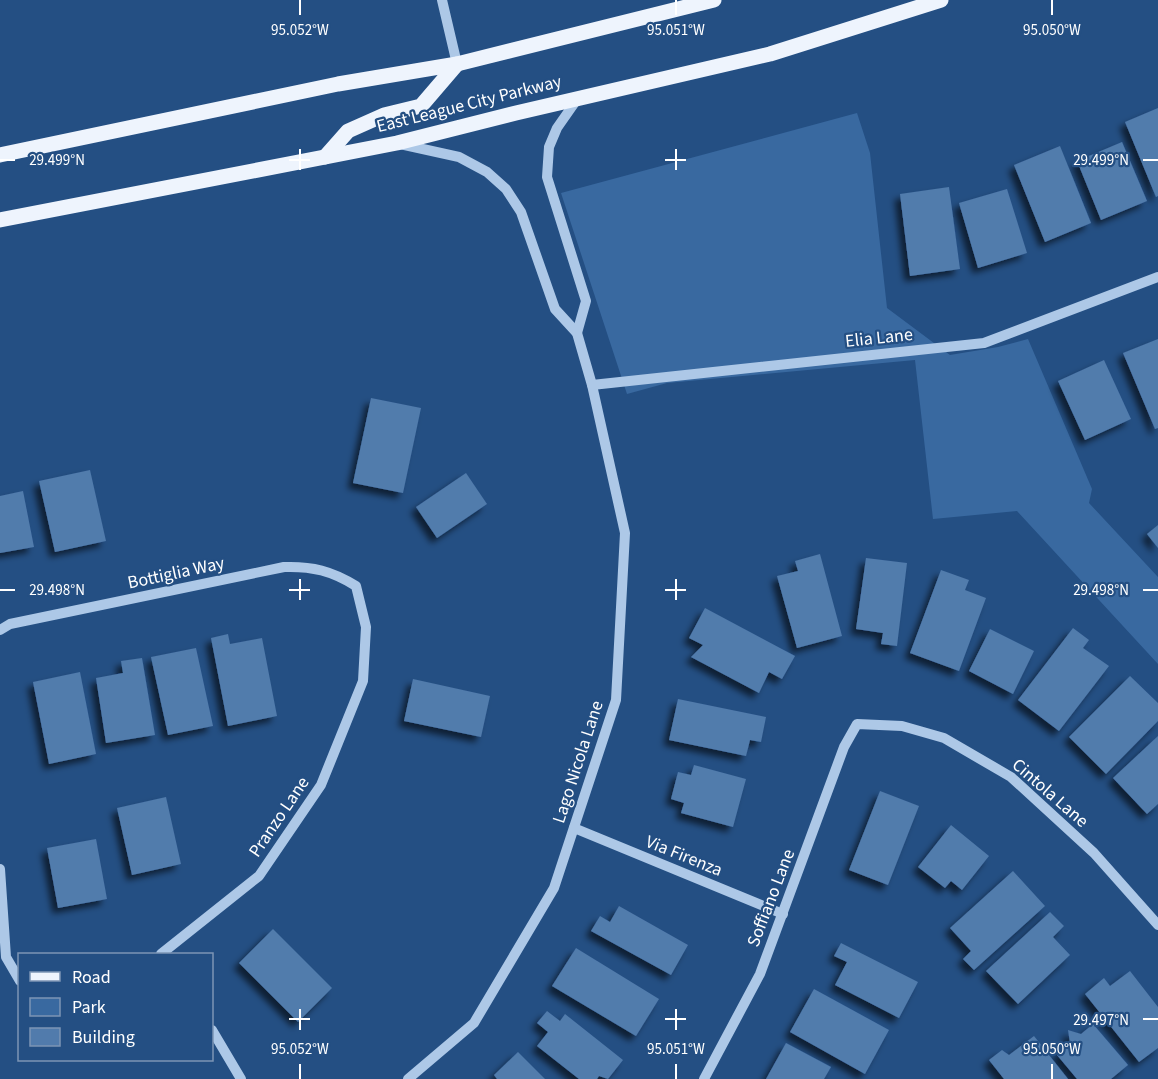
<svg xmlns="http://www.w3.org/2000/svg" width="1158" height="1079" viewBox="0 0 1158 1079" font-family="'Source Sans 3',sans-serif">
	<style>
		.green { fill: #3969a0 }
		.building { fill: #517bac; filter: url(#shadow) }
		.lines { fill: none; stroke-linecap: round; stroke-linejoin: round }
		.minor { stroke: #adc8e7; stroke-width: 10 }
		.major { stroke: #eef4fd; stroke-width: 15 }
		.ticks { fill: none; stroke: #fff; stroke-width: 2 }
		.labels { text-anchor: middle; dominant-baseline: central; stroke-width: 4.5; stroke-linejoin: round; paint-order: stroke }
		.street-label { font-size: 18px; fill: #fff; stroke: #244f83 }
		.ticks-label { font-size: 15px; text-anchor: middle; fill: #fff; stroke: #244f83; stroke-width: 4.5; stroke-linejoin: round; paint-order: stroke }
	</style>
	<defs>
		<filter id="shadow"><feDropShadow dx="-5.5" dy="5.5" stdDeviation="3" flood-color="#0009"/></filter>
	</defs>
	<rect width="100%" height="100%" fill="#244f83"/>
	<path class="green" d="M857 113 870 153 887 308 950 355 998 347 1028 339 1092 489 1089 503 1158 577V664L1017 511 933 519 915 360 667 383 627 394 561 193Z"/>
	<g class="building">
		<path d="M1158 108V196L1156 197 1125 122Z"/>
		<path d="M1122 142 1147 201 1101 220 1077 161Z"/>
		<path d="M1060 146 1091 223 1045 242 1014 165Z"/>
		<path d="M949 187 960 269 910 276 900 194Z"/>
		<path d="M1007 189 1027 253 978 268 959 203Z"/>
		<path d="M1158 339V428L1155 429 1123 353Z"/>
		<path d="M1104 360 1131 419 1085 440 1058 381Z"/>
		<path d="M371 398 421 408 403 493 353 483Z"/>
		<path d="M90 470 106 541 55 552 39 481Z"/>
		<path d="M466 473 487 504 437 538 416 507Z"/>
		<path d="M23 491 34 547 0 553V496Z"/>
		<path d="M1158 525V548L1147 534Z"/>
		<path d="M820 554 842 636 797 648 777 576 798 571 795 561Z"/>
		<path d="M866 558 907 563 897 646 881 644 883 633 856 629Z"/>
		<path d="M941 570 969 580 965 590 986 598 959 671 910 653Z"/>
		<path d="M705 608 795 656 782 679 769 672 759 693 691 657 703 645 689 638Z"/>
		<path d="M1073 628 1089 640 1083 648 1109 666 1059 731 1018 700Z"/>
		<path d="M990 629 1034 651 1013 694 969 671Z"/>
		<path d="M228 634 230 644 262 638 277 716 228 726 211 638Z"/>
		<path d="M196 648 213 726 168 735 151 657Z"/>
		<path d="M142 658 155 735 106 743 96 678 123 673 121 661Z"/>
		<path d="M80 672 96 754 49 764 33 682Z"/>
		<path d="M1130 676 1158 703V721L1106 774 1069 737Z"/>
		<path d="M413 679 490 696 481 737 404 721Z"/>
		<path d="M678 699 766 717 761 742 750 740 746 756 669 740Z"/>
		<path d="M1158 736V804L1147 814 1113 778Z"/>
		<path d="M694 765 746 779 733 827 681 813 684 803 671 799 678 772 691 775Z"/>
		<path d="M880 791 919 806 888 885 849 870Z"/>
		<path d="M166 797 181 864 132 875 117 808Z"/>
		<path d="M951 825 989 856 962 890 951 881 945 888 918 867Z"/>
		<path d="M96 839 107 899 58 908 47 848Z"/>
		<path d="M1013 871 1045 906 974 970 963 959 971 951 950 928Z"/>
		<path d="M619 906 688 945 671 975 591 931 600 916 610 922Z"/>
		<path d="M1050 912 1064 926 1053 937 1070 955 1018 1004 986 971Z"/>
		<path d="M273 929 332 988 298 1022 239 963Z"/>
		<path d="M841 943 918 982 899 1018 835 985 847 962 834 956Z"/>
		<path d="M576 948 659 999 636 1036 552 986Z"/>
		<path d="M1130 971 1158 1007V1048L1139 1062 1085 994 1104 978 1110 986Z"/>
		<path d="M814 989 889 1030 865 1074 790 1032Z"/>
		<path d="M547 1011 560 1021 565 1014 623 1060 608 1079 599 1076 597 1079H579L537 1046 548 1032 537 1023Z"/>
		<path d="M1093 1024 1128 1065 1111 1079H1077L1057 1055 1070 1043 1068 1030 1081 1034Z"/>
		<path d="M1034 1036 1068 1079H1004L989 1060 1002 1050 1009 1055Z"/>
		<path d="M786 1043 831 1067 824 1079H766Z"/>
		<path d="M518 1052 545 1079H497L494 1075Z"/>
	</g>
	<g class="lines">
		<g class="minor">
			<path d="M442 0 457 64"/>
			<path d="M400 144 459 157 487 172 506 189 521 212 555 309 577 333 592 385 625 533 616 700 554 888 474 1023 408 1079"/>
			<path d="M577 333 586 301 547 177 549 147 557 128 578 98"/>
			<path d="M592 385 984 343 1158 277"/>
			<path d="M0 630 10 624 284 567C312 566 332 571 356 586L366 627 363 681 321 785 259 876 161 954"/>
			<path d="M574 828 783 914"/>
			<path d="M0 869 6 957 20 981"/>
			<path d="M212 1030 241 1079"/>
			<path d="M704 1079 760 974 844 747 857 724 902 726 944 738 1011 777 1094 853 1158 925"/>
		</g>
		<g class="major">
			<path d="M0 155 338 84 457 64 714 0"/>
			<path d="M325 157 348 131 384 115 421 106 457 64"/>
			<path d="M0 220 397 143 516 113 770 54 941 0"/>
		</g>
	</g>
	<path class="ticks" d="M300 0V15M676 0V15M1052 0V15M300 149V170M676 149V170M0 160H15M289 160H310M665 160H686M1143 160H1158M300 579V600M676 579V600M0 590H15M289 590H310M665 590H686M1143 590H1158M300 1009V1030M676 1009V1030M289 1019H310M665 1019H686M1143 1019H1158M300 1064V1079M676 1064V1079M1052 1064V1079"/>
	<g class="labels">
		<g class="street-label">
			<text transform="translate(469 104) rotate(-14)">East League City Parkway</text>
			<text transform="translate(879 338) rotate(-6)">Elia Lane</text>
			<text transform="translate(176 573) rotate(-12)">Bottiglia Way</text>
			<text transform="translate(578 762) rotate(-72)">Lago Nicola Lane</text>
			<text transform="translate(1050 793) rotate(41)">Cintola Lane</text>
			<text transform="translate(279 817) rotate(-56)">Pranzo Lane</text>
			<text transform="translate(684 856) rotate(22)">Via Firenza</text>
			<text transform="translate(771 898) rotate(-69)">Soffiano Lane</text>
		</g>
	</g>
	<g class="ticks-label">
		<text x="300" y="35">95.052°W</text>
		<text x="676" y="35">95.051°W</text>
		<text x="1052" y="35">95.050°W</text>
		<text x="57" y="165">29.499°N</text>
		<text x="1101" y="165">29.499°N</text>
		<text x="57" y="595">29.498°N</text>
		<text x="1101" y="595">29.498°N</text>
		<text x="1101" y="1025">29.497°N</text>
		<text x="300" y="1054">95.052°W</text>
		<text x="676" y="1054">95.051°W</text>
		<text x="1052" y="1054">95.050°W</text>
	</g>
	<rect x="18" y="953" width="195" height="108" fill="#244f83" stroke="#7c95b5" stroke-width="1.5"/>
	<rect x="30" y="972" width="30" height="9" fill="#eef4fd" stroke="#7c95b5" stroke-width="1.5"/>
	<text x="72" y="983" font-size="18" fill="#ffffff">Road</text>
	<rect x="30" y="998" width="30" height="18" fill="#3969a0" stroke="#7c95b5" stroke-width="1.5"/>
	<text x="72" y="1013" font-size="18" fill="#ffffff">Park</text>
	<rect x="30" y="1028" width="30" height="18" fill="#517bac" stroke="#7c95b5" stroke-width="1.5"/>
	<text x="72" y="1043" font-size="18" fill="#ffffff">Building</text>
</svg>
